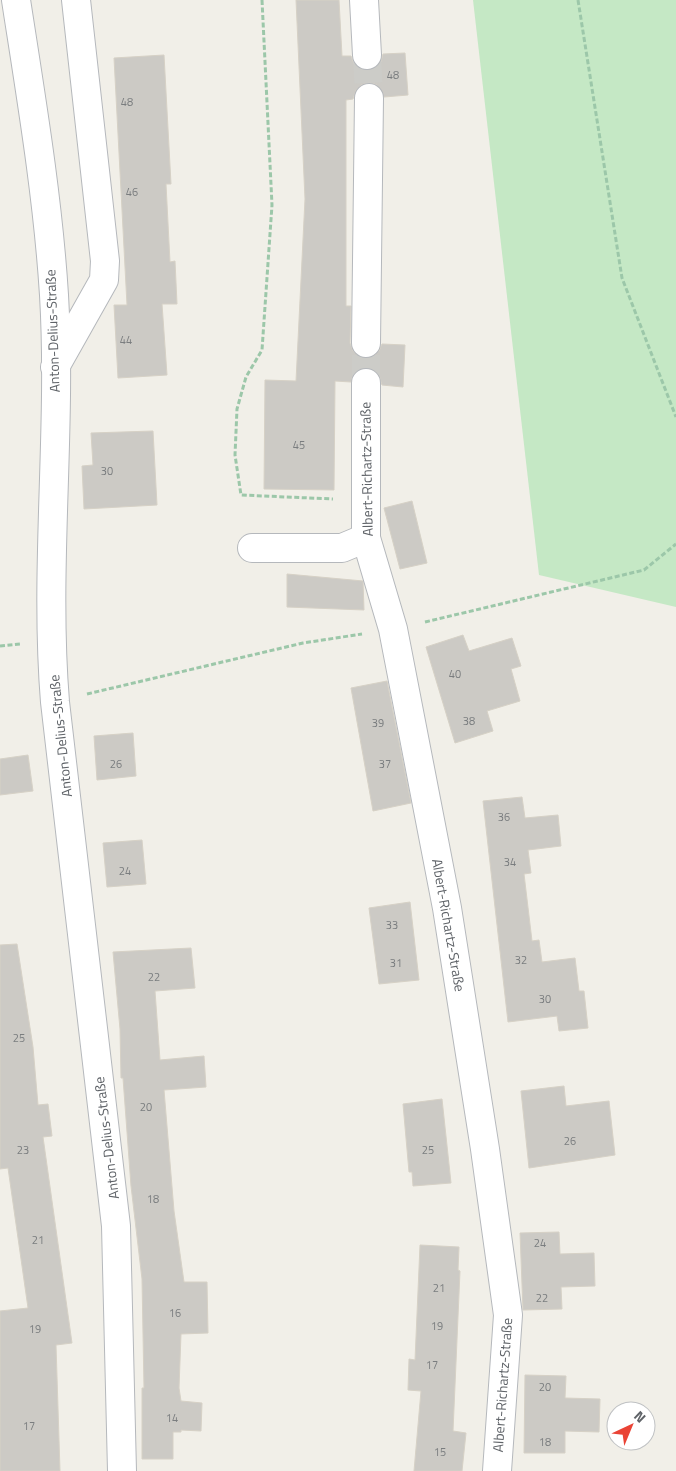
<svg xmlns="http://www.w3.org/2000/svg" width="676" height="1471" viewBox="0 0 676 1471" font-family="'Titillium Web',sans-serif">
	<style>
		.green { fill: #c5e8c5 }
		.building { fill: #cccac5; stroke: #d6d1c6 }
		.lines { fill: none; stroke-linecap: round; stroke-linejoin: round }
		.minor-tunnel { stroke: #ccccc8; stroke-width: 28; stroke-dasharray: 28 14; stroke-linecap: butt }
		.minor-casing { stroke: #b5b8bc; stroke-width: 30 }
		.path { stroke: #9cc7a9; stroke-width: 3; stroke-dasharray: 5 2.5; stroke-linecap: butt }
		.minor { stroke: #fff; stroke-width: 28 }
		.labels { text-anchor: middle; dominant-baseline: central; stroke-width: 4; stroke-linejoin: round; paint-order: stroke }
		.number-label { font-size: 11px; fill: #7a7d7f }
		.street-label { font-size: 14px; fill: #5f6368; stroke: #fff }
	</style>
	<rect width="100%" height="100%" fill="#f1efe8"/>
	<path class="green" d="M473 0H676V607L539 575Z"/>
	<g class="building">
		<path d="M296 0H339L342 56H351L354 64 360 69 368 71 376 68 381 62 383 54 405 53 408 95 384 97 377 85 369 82 361 85 356 90 353 99 346 100V306H351L350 343 353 351 358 356 365 359 374 356 379 351 382 344 405 345 403 387 382 385 379 375 373 369 366 367 358 370 353 375 351 382 335 381 334 490 264 489 265 380 296 381 305 199Z"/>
		<path d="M164 55 171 184H166L170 262 175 261 177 304H162L167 375 118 378 114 305H127L114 58Z"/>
		<path d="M153 431 157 505 84 509 82 466 93 465 91 433Z"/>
		<path d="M412 501 427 563 400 569 384 508Z"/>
		<path d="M287 574 363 581 364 610 287 607Z"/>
		<path d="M463 635 469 651 512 638 521 666 511 669 520 701 487 711 493 731 455 743 426 647Z"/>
		<path d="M387 681 411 803 373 811 351 688Z"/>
		<path d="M133 733 136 776 97 780 94 736Z"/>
		<path d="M28 755 33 791 0 795V759Z"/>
		<path d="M522 797 525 818 558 815 561 846 528 850 531 873 524 874 532 941 539 940 542 962 575 958 579 991H584L588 1028 559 1031 557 1016 508 1022 483 801Z"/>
		<path d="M142 840 146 884 107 887 103 843Z"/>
		<path d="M410 902 419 980 379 984 369 908Z"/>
		<path d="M17 944 33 1047 38 1105 48 1104 52 1136 43 1137 72 1343 56 1345 60 1471H0V1311L28 1308 8 1168 0 1169V945Z"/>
		<path d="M191 948 195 988 155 991 160 1060 204 1056 206 1087 164 1090 174 1211 184 1282H207L208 1333 181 1334 179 1388 181 1401 202 1403 201 1431 181 1430V1432H173V1459H142V1388H144L142 1279 131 1186 123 1078H121L120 1029 113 952Z"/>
		<path d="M564 1086 566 1106 609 1101 615 1155 529 1168 521 1091Z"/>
		<path d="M442 1099 451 1183 413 1186 412 1172H409L403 1104Z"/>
		<path d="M559 1232 560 1254 594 1253 595 1286 561 1287 562 1309 523 1310 520 1233Z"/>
		<path d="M420 1245 459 1247 458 1270 460 1271 453 1431 466 1433 462 1471H414L421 1391 408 1390 409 1359 415 1360Z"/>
		<path d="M525 1375 566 1376 565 1398 600 1399 599 1432 565 1431V1453H524Z"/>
	</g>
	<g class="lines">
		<g class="minor-tunnel">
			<path d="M367 55 369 98"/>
			<path d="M366 383V343"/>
		</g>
		<defs>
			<g id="minor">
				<path d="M16 0C31 97 48 198 54 295 62 431 44 567 55 702L116 1226 122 1471"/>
				<path d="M364 0 367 55"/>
				<path d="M366 343 369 98"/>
				<path d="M55 367 104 280 105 261 76 0"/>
				<path d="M366 383V538L393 629 447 908 485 1149 508 1315 497 1471"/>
				<path d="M252 548H342L366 538"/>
			</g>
		</defs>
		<use href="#minor" class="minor-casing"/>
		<g class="path">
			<path d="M262 0 272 205 262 350 246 377 237 409 235 455 241 495 333 499"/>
			<path d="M578 0 622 278 676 417"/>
			<path d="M425 622 644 570 676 544"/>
			<path d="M0 646 20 644"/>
			<path d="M87 694 303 643 362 634"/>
		</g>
		<use href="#minor" class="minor"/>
	</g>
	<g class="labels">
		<g class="number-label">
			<text x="393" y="75">48</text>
			<text x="127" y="102">48</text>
			<text x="132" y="192">46</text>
			<text x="126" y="340">44</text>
			<text x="299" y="445">45</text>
			<text x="107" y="471">30</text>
			<text x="455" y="674">40</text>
			<text x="469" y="721">38</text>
			<text x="378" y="723">39</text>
			<text x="116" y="764">26</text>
			<text x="385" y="764">37</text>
			<text x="504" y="817">36</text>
			<text x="510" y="862">34</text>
			<text x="125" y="871">24</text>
			<text x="392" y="925">33</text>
			<text x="521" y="960">32</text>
			<text x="396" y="963">31</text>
			<text x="154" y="977">22</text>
			<text x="545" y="999">30</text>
			<text x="19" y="1038">25</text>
			<text x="146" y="1107">20</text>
			<text x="570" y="1141">26</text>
			<text x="23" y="1150">23</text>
			<text x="428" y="1150">25</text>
			<text x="153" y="1199">18</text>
			<text x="38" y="1240">21</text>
			<text x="540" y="1243">24</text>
			<text x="439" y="1288">21</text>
			<text x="542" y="1298">22</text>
			<text x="175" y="1313">16</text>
			<text x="437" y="1326">19</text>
			<text x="35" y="1329">19</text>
			<text x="432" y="1365">17</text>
			<text x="545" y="1387">20</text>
			<text x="172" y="1418">14</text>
			<text x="29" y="1426">17</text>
			<text x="545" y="1442">18</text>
			<text x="440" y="1452">15</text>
		</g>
		<g class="street-label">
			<text transform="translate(52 331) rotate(-92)">Anton-Delius-Straße</text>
			<text transform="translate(366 469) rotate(-91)">Albert-Richartz-Straße</text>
			<text transform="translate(60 736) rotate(-96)">Anton-Delius-Straße</text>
			<text transform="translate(449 925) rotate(80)">Albert-Richartz-Straße</text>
			<text transform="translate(106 1138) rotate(-97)">Anton-Delius-Straße</text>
			<text transform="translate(502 1385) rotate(-86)">Albert-Richartz-Straße</text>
		</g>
	</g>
	<g transform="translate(631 1426) rotate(44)"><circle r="24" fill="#ffffff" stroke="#bfc1c3"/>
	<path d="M0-4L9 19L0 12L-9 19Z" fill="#ea4335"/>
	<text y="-8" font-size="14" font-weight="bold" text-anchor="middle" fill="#5f6368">N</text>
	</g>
</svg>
